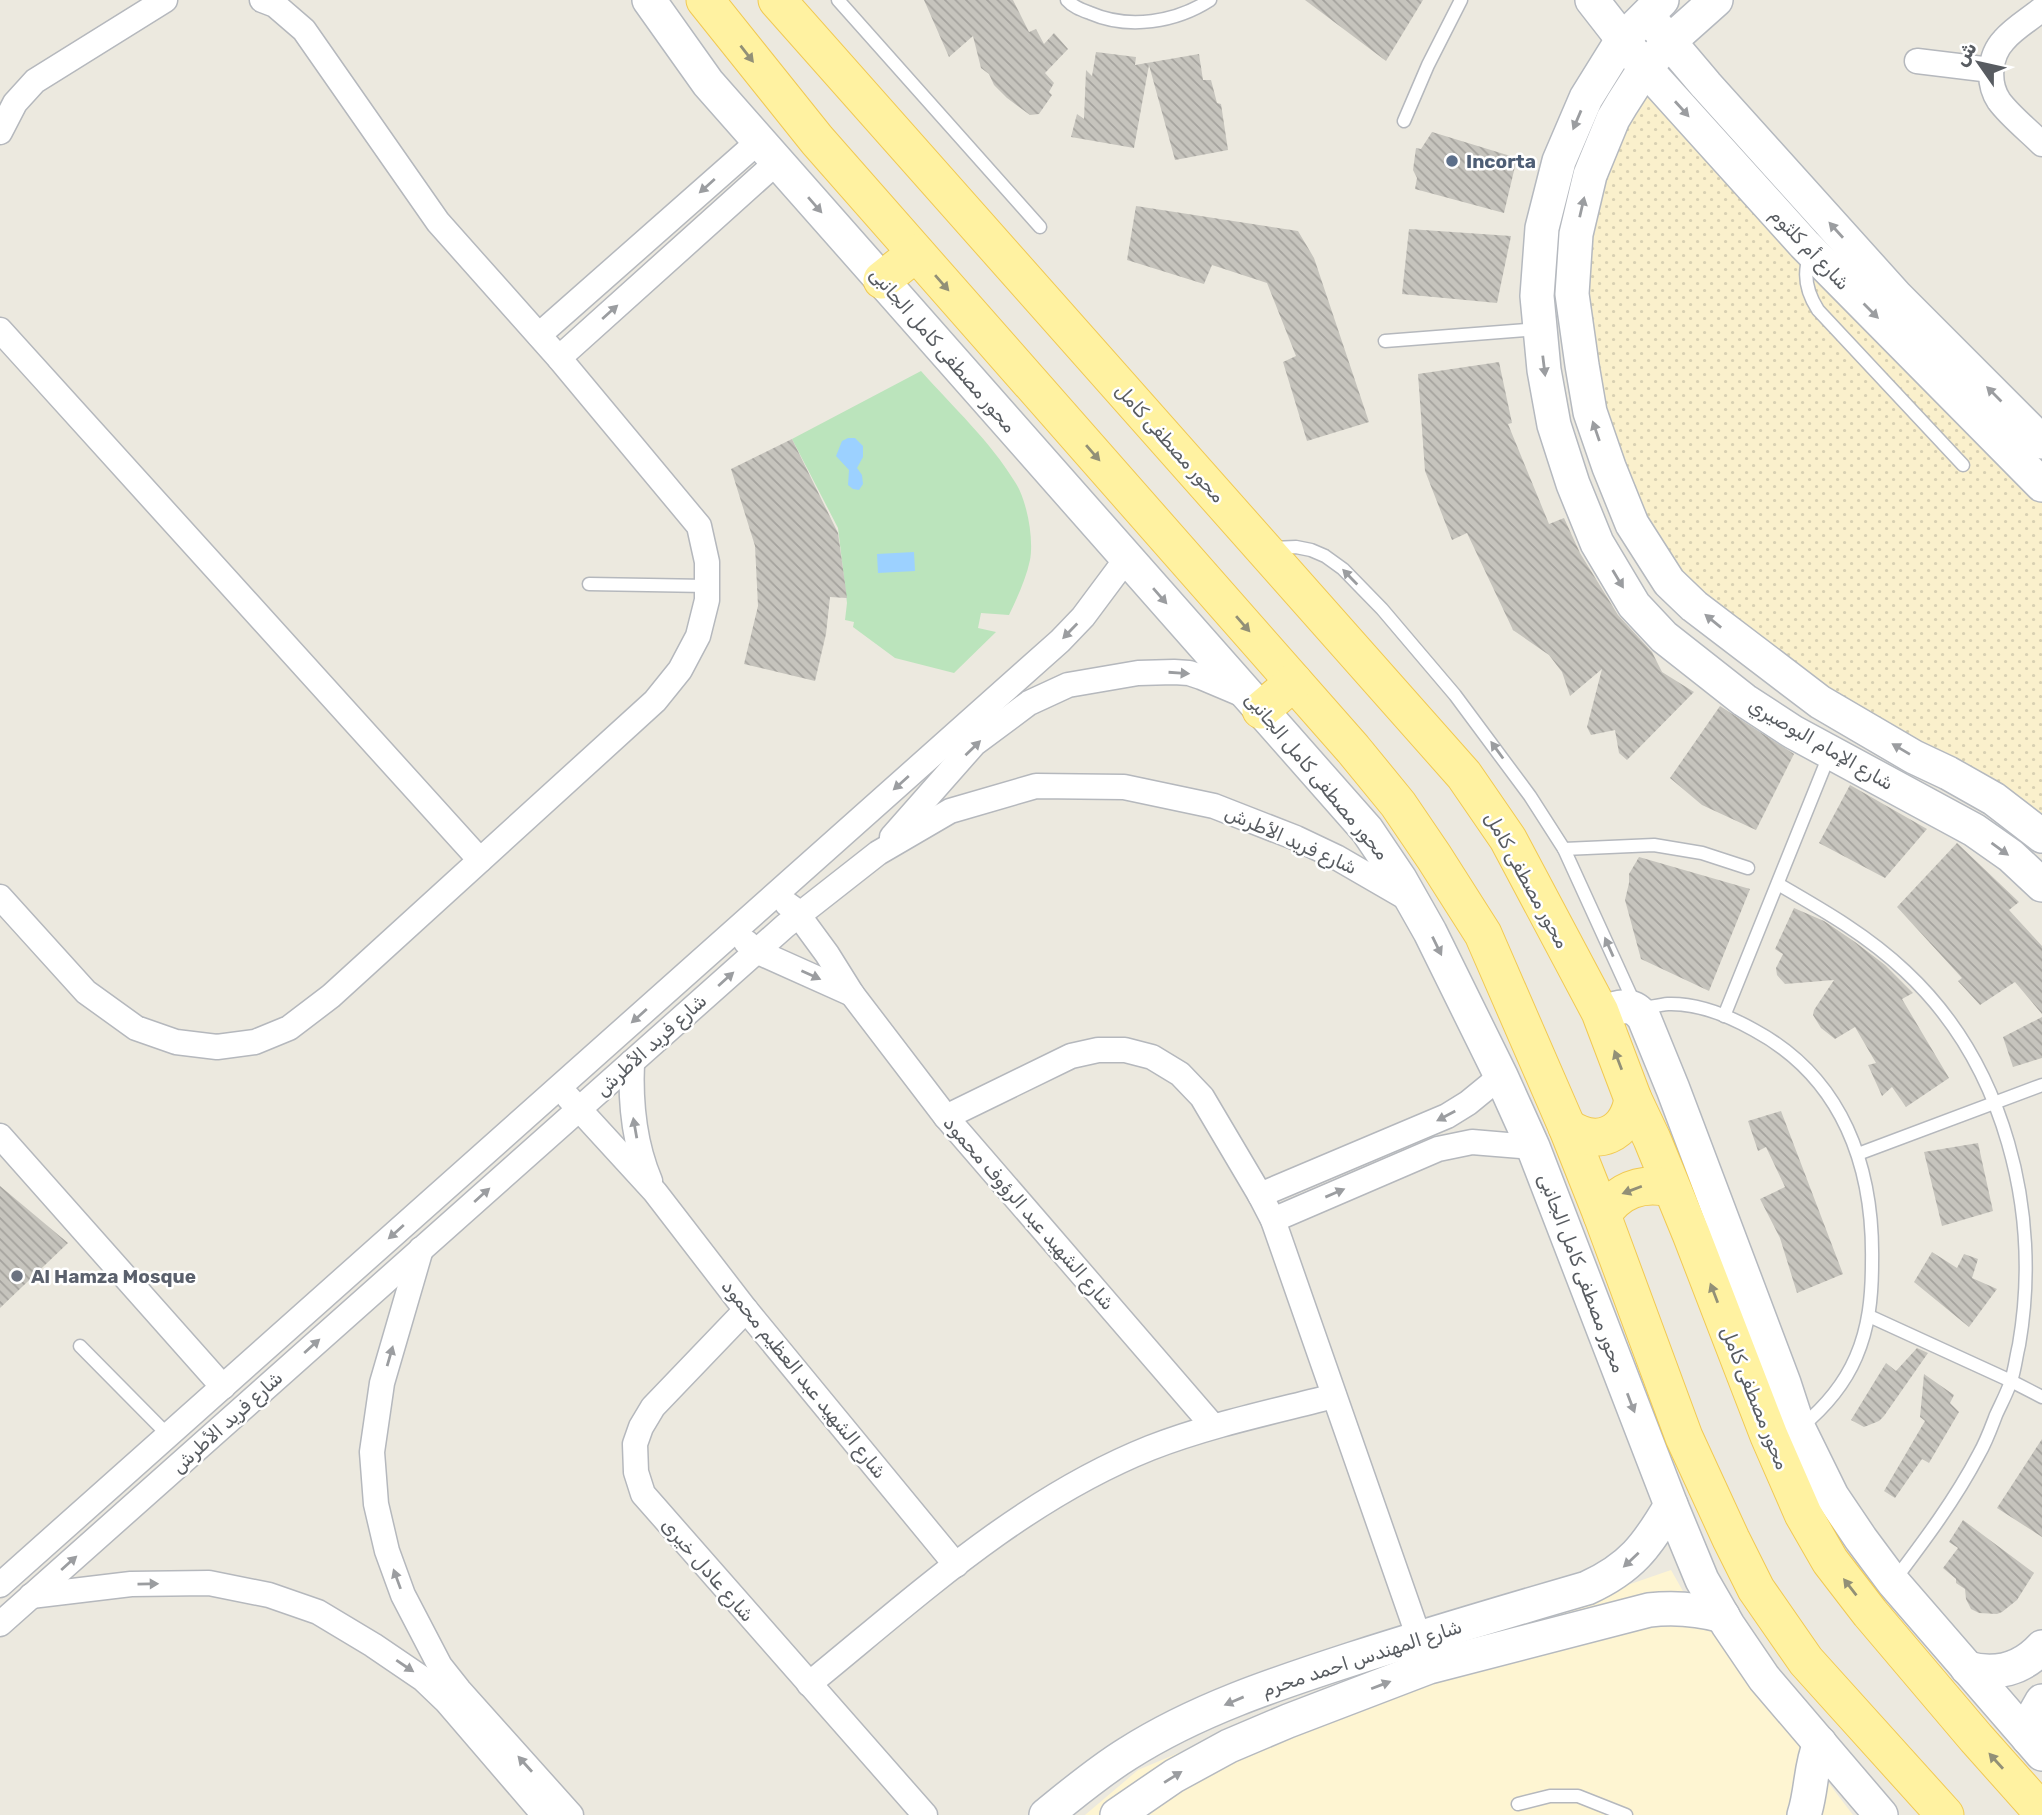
<svg xmlns="http://www.w3.org/2000/svg" width="2042" height="1815" viewBox="0 0 2042 1815" font-family="Rubik,Vazirmatn,sans-serif">
	<style>
		.commercial { fill: #fef5d2 }
		.sand { fill: url(#sand-dots) }
		.garden { fill: #bbe4bc }
		.water { fill: #9cd1ff }
		.building { fill: url(#building-back-hatch) }
		.lines { fill: none; stroke-linecap: round; stroke-linejoin: round }
		.lane-casing { stroke: #b5b8bd; stroke-width: 15 }
		.street-casing { stroke: #b5b8bd; stroke-width: 27 }
		.secondary-casing { stroke: #b5b9bf; stroke-width: 36 }
		.primary-casing { stroke: #f1c953; stroke-width: 39 }
		.lane { stroke: #fff; stroke-width: 12 }
		.street { stroke: #fff; stroke-width: 24 }
		.secondary { stroke: #fff; stroke-width: 33 }
		.primary { stroke: #fff2a1; stroke-width: 37 }
		.oneway { fill: #929077 }
		.oneway2 { fill: #9b9da0 }
		.service-dot { fill: #5c6f8a; stroke: #fff; stroke-width: 2.5 }
		.worship-dot { fill: #6b7280; stroke: #fff; stroke-width: 2.5 }
		.labels { text-anchor: middle; dominant-baseline: central; stroke-width: 5; stroke-linejoin: round; paint-order: stroke }
		.service-label { font-size: 19px; font-weight: bold; fill: #4e5e75; stroke: #fff; text-anchor: start }
		.street-label { font-size: 19px; fill: #585c61; stroke: #fff }
		.worship-label { font-size: 19px; font-weight: bold; fill: #5b616d; stroke: #fff; text-anchor: start }
	</style>
	<defs>
		<pattern id="sand-dots" width="8" height="8" patternUnits="userSpaceOnUse" patternTransform="scale(1.75)"><rect width="8" height="8" fill="#faf0cc"/><path d="M2 2h.1M6 6h.1" fill="none" stroke="#d8d0b2" stroke-width="1.8" stroke-linecap="round"/></pattern>
		<pattern id="building-back-hatch" width="6" height="6" patternUnits="userSpaceOnUse" patternTransform="scale(1.75)"><rect width="6" height="6" fill="#c6c4bd"/><path d="M-1 5l2 2M0 0l6 6M5-1l2 2" fill="none" stroke="#a4a29d"/></pattern>
	</defs>
	<rect width="100%" height="100%" fill="#ece9df"/>
	<path class="commercial" d="M1671 1570 1684 1593 1853 1815H1085L1138 1770 1349 1681Z"/>
	<path class="sand" d="M1645 68 2042 485V836L1694 606 1609 467 1576 234Z"/>
	<path class="garden" d="M921 371C953 407 990 441 1015 482 1027 500 1034 539 1030 560 1026 579 1017 598 1009 615L981 613 978 628 996 632 954 673 895 658 853 627 854 622 845 620 847 603 838 528 792 439Z"/>
	<g class="water">
		<path d="M848 438H855L863 446V457L857 468 862 475 863 484 859 490 853 489 848 485 849 470 836 456 842 441Z"/>
		<path d="M914 552 915 571 878 573 877 554Z"/>
	</g>
	<g class="building">
		<path d="M924 0H1013L1029 32 1036 29 1044 44 1054 33 1068 49 1045 73 1054 83 1049 92 1052 95 1039 114 1030 115 1007 98 994 85 989 74 981 68 973 36 949 57Z"/>
		<path d="M1305 0H1423L1386 61Z"/>
		<path d="M1096 52 1136 57 1135 65 1199 54 1203 80H1211L1217 103 1221 104 1228 150 1175 160 1149 65 1134 148 1071 137 1077 114 1084 119 1086 70 1092 76Z"/>
		<path d="M1432 132 1517 158 1504 213 1415 189 1417 178 1413 170 1416 148 1421 149Z"/>
		<path d="M1136 206 1298 231 1314 258 1369 422 1307 441 1283 362 1296 356 1267 283 1212 265 1204 284 1127 260Z"/>
		<path d="M1409 229 1511 236 1497 303 1402 294Z"/>
		<path d="M1499 362 1512 423 1508 424 1549 524 1564 518 1580 553 1618 615 1652 652 1662 672 1694 692 1627 760 1619 753 1615 730 1591 735 1587 727 1602 669 1570 696 1562 672 1549 655 1513 630 1467 533 1452 540 1425 471 1418 374Z"/>
		<path d="M792 439 838 533 847 598 830 597 826 634 815 681 744 664 758 606 755 546 731 469Z"/>
		<path d="M1720 706 1794 754 1756 830 1702 805 1670 778Z"/>
		<path d="M1850 785 1927 829 1885 878 1819 843Z"/>
		<path d="M1957 843 2019 902 2009 910 2042 946V1014L2015 982 1980 1005 1958 981 1962 978 1897 907Z"/>
		<path d="M1639 857 1750 889 1709 991 1641 959 1625 900 1629 883V874Z"/>
		<path d="M1794 908 1824 921 1855 942 1885 965 1913 993 1902 999 1949 1078 1906 1107 1892 1087 1882 1096 1868 1065 1876 1063 1855 1027 1835 1039 1821 1028 1813 1015 1814 1010 1834 980 1785 984 1777 975 1776 968 1783 954 1775 949Z"/>
		<path d="M2042 1017V1058L2013 1067 2003 1037Z"/>
		<path d="M1781 1111 1843 1274 1797 1293 1780 1238 1760 1199 1785 1187 1766 1147 1758 1151 1748 1121Z"/>
		<path d="M1978 1143 1993 1211 1942 1226 1924 1152Z"/>
		<path d="M0 1186 68 1243 0 1308Z"/>
		<path d="M1932 1252 1957 1268 1964 1254 1978 1259 1972 1278 1997 1289 1969 1327 1914 1282Z"/>
		<path d="M1917 1348 1928 1353 1884 1416 1879 1421 1864 1427 1851 1420 1886 1363 1896 1371Z"/>
		<path d="M1924 1374 1954 1395 1950 1403 1959 1412 1929 1463 1922 1459 1895 1498 1884 1491 1925 1421 1920 1417Z"/>
		<path d="M2042 1439V1537L1997 1508Z"/>
		<path d="M1963 1520 2034 1573 2017 1600 2002 1612 1997 1614 1979 1613 1971 1609 1966 1599 1965 1589 1956 1583V1579L1943 1568 1958 1548 1949 1542Z"/>
	</g>
	<g class="lines">
		<defs>
			<g id="lane">
				<path d="M838 0 1040 227"/>
				<path d="M1067 0C1073 7 1082 10 1090 13 1129 30 1176 22 1210 0"/>
				<path d="M1404 121 1428 65 1461 0"/>
				<path d="M1810 255C1802 275 1807 293 1818 310L1963 465"/>
				<path d="M1385 341 1538 329"/>
				<path d="M1272 548 1296 547 1311 550 1325 556 1343 569 1382 609 1455 695 1530 796 1564 849 1637 1009C1647 1008 1658 1005 1668 1004 1698 1003 1729 1016 1754 1030 1843 1078 1874 1167 1872 1263 1872 1296 1869 1327 1856 1357 1844 1385 1824 1408 1801 1427"/>
				<path d="M589 584 707 586"/>
				<path d="M1564 849 1654 845 1702 853 1748 868"/>
				<path d="M1778 884C1823 910 1867 935 1905 971 2005 1064 2042 1212 2019 1345 2016 1357 2015 1369 2011 1381 2007 1393 2001 1404 1996 1415 1991 1428 1986 1442 1979 1454 1955 1500 1924 1541 1893 1582"/>
				<path d="M1724 1016 1830 753"/>
				<path d="M1858 1154 2042 1085"/>
				<path d="M1869 1316 2011 1381 2042 1397"/>
				<path d="M80 1346 168 1435"/>
				<path d="M1518 1804 1550 1796H1578L1626 1815"/>
			</g>
			<g id="street">
				<path d="M2042 9C2030 19 2014 28 2004 40 1989 56 1987 83 1999 101 2010 116 2029 131 2042 144"/>
				<path d="M1917 61 1991 70"/>
				<path d="M0 132 15 103 35 81 165 0"/>
				<path d="M0 330 480 860"/>
				<path d="M539 335 759 141"/>
				<path d="M559 358 777 162"/>
				<path d="M892 837 974 744 1029 703 1068 685 1138 673 1174 672 1189 673 1201 677 1246 696"/>
				<path d="M0 897 86 992 136 1028 176 1042 217 1047 255 1042 289 1028 331 996 655 701 680 670 698 636 707 600V562L699 526 559 358 438 222 304 30 275 5 262 0"/>
				<path d="M787 904 794 909 827 954 852 994 946 1117 1213 1426"/>
				<path d="M746 942 756 951 852 994"/>
				<path d="M632 1062C630 1104 634 1143 650 1181"/>
				<path d="M568 1097 655 1192 746 1310 956 1565"/>
				<path d="M946 1117 1071 1056 1098 1050H1125L1152 1057 1180 1074 1202 1097 1260 1195 1273 1220 1425 1655"/>
				<path d="M0 1136 223 1387"/>
				<path d="M1260 1195 1447 1116 1468 1103 1501 1076"/>
				<path d="M1273 1220 1438 1149 1472 1142 1533 1147"/>
				<path d="M421 1249 382 1383 372 1452 376 1504 387 1551 403 1595 440 1666 459 1690 571 1815"/>
				<path d="M746 1310 653 1407 641 1427 635 1444 636 1472 643 1494 925 1815"/>
				<path d="M0 1585 1060 641 1083 617 1127 558"/>
				<path d="M31 1596 131 1584 209 1583 269 1595 318 1612 373 1645 423 1679 446 1701 544 1815"/>
				<path d="M0 1624 785 926 878 853 950 811 1036 786 1124 787 1214 806 1296 838 1336 857 1412 901"/>
				<path d="M809 1684C916 1597 1020 1500 1150 1448 1209 1425 1272 1412 1334 1396"/>
			</g>
			<g id="secondary">
				<path d="M649 0 708 83 1367 830 1400 879 1430 932 1501 1076 1533 1147 1671 1505 1702 1580 1728 1625 1764 1678 1881 1815"/>
				<path d="M1592 0 1645 68 1804 244 2042 485"/>
				<path d="M1662 0 1622 40 1586 98 1559 161 1542 228 1537 296 1544 370 1554 425 1573 484 1597 543 1634 605 1664 637 1744 700 1793 732 1974 830 2011 856 2042 885"/>
				<path d="M1716 0 1670 41 1645 68 1622 104 1613 119 1590 175 1576 234 1572 294 1582 365 1590 412 1609 467 1632 524 1669 582 1694 606 1820 702 1914 757 1948 773 1994 799 2042 836"/>
				<path d="M1656 26 1706 85 1897 297 2042 442"/>
				<path d="M1600 1012C1619 1008 1631 1000 1644 1018L1673 1089 1784 1383 1799 1429 1832 1496 1861 1539 1893 1582 2042 1754"/>
				<path d="M1967 1668C1996 1676 2022 1669 2042 1647"/>
				<path d="M2028 1738 2034 1715 2042 1701"/>
				<path d="M1046 1815C1072 1794 1098 1772 1127 1754 1196 1710 1275 1684 1352 1659 1430 1634 1508 1611 1587 1588 1631 1568 1647 1546 1671 1505"/>
				<path d="M1117 1815 1174 1776 1229 1746 1288 1721 1429 1667 1649 1610C1675 1607 1698 1609 1723 1616"/>
				<path d="M1804 1815C1812 1791 1810 1766 1820 1743"/>
			</g>
			<g id="primary">
				<path d="M705 0 817 140 1353 749 1398 804 1434 857 1483 934 1567 1127 1602 1215 1684 1437 1731 1539 1756 1589 1806 1661 1945 1815"/>
				<path d="M777 0 1464 775 1508 839 1600 1012 1633 1099 1652 1139 1691 1234 1769 1436 1803 1514 1830 1561 1870 1613 1976 1738 2042 1812"/>
				<path d="M882 280 916 253"/>
				<path d="M1261 710 1294 682"/>
				<path d="M1567 1127C1597 1148 1627 1135 1633 1099"/>
				<path d="M1602 1215C1619 1190 1641 1182 1670 1188"/>
			</g>
		</defs>
		<use href="#lane" class="lane-casing"/>
		<use href="#street" class="street-casing"/>
		<use href="#secondary" class="secondary-casing"/>
		<use href="#primary" class="primary-casing"/>
		<use href="#lane" class="lane"/>
		<use href="#street" class="street"/>
		<use href="#secondary" class="secondary"/>
		<use href="#primary" class="primary"/>
	</g>
	<defs><path id="oneway-solid" d="M-6-.8H1V-3.2L6.5 0L1 3.2V.8H-6Z" transform="scale(1.75)"/></defs>
	<g class="oneway">
		<use href="#oneway-solid" transform="translate(747 54) rotate(52)"/>
		<use href="#oneway-solid" transform="translate(942 283) rotate(49)"/>
		<use href="#oneway-solid" transform="translate(1093 453) rotate(49)"/>
		<use href="#oneway-solid" transform="translate(1243 624) rotate(49)"/>
		<use href="#oneway-solid" transform="translate(1618 1060) rotate(-111)"/>
		<use href="#oneway-solid" transform="translate(1632 1190) rotate(159)"/>
		<use href="#oneway-solid" transform="translate(1714 1293) rotate(-111)"/>
		<use href="#oneway-solid" transform="translate(1850 1587) rotate(-128)"/>
		<use href="#oneway-solid" transform="translate(1996 1761) rotate(-132)"/>
	</g>
	<g class="oneway2">
		<use href="#oneway-solid" transform="translate(1682 109) rotate(48)"/>
		<use href="#oneway-solid" transform="translate(1577 120) rotate(113)"/>
		<use href="#oneway-solid" transform="translate(707 186) rotate(138)"/>
		<use href="#oneway-solid" transform="translate(815 205) rotate(49)"/>
		<use href="#oneway-solid" transform="translate(1582 207) rotate(-77)"/>
		<use href="#oneway-solid" transform="translate(1836 230) rotate(-132)"/>
		<use href="#oneway-solid" transform="translate(1871 311) rotate(45)"/>
		<use href="#oneway-solid" transform="translate(610 312) rotate(-42)"/>
		<use href="#oneway-solid" transform="translate(1544 366) rotate(83)"/>
		<use href="#oneway-solid" transform="translate(1994 394) rotate(-135)"/>
		<use href="#oneway-solid" transform="translate(1596 431) rotate(-109)"/>
		<use href="#oneway-solid" transform="translate(1350 577) rotate(-134)"/>
		<use href="#oneway-solid" transform="translate(1618 579) rotate(59)"/>
		<use href="#oneway-solid" transform="translate(1160 596) rotate(49)"/>
		<use href="#oneway-solid" transform="translate(1713 621) rotate(-141)"/>
		<use href="#oneway-solid" transform="translate(1070 631) rotate(134)"/>
		<use href="#oneway-solid" transform="translate(1179 673) rotate(4)"/>
		<use href="#oneway-solid" transform="translate(973 748) rotate(-44)"/>
		<use href="#oneway-solid" transform="translate(1901 749) rotate(-149)"/>
		<use href="#oneway-solid" transform="translate(1497 750) rotate(-126)"/>
		<use href="#oneway-solid" transform="translate(901 783) rotate(138)"/>
		<use href="#oneway-solid" transform="translate(2000 849) rotate(36)"/>
		<use href="#oneway-solid" transform="translate(1437 946) rotate(64)"/>
		<use href="#oneway-solid" transform="translate(1609 947) rotate(-114)"/>
		<use href="#oneway-solid" transform="translate(811 975) rotate(24)"/>
		<use href="#oneway-solid" transform="translate(726 979) rotate(-42)"/>
		<use href="#oneway-solid" transform="translate(639 1016) rotate(138)"/>
		<use href="#oneway-solid" transform="translate(1446 1116) rotate(152)"/>
		<use href="#oneway-solid" transform="translate(635 1128) rotate(-100)"/>
		<use href="#oneway-solid" transform="translate(1335 1193) rotate(-23)"/>
		<use href="#oneway-solid" transform="translate(482 1195) rotate(-42)"/>
		<use href="#oneway-solid" transform="translate(396 1232) rotate(138)"/>
		<use href="#oneway-solid" transform="translate(312 1346) rotate(-42)"/>
		<use href="#oneway-solid" transform="translate(390 1356) rotate(-74)"/>
		<use href="#oneway-solid" transform="translate(1631 1403) rotate(69)"/>
		<use href="#oneway-solid" transform="translate(1631 1560) rotate(137)"/>
		<use href="#oneway-solid" transform="translate(69 1563) rotate(-42)"/>
		<use href="#oneway-solid" transform="translate(397 1579) rotate(-110)"/>
		<use href="#oneway-solid" transform="translate(148 1584) rotate(-1)"/>
		<use href="#oneway-solid" transform="translate(405 1666) rotate(34)"/>
		<use href="#oneway-solid" transform="translate(1381 1685) rotate(-21)"/>
		<use href="#oneway-solid" transform="translate(1234 1701) rotate(157)"/>
		<use href="#oneway-solid" transform="translate(525 1764) rotate(-132)"/>
		<use href="#oneway-solid" transform="translate(1173 1777) rotate(-32)"/>
	</g>
	<circle class="service-dot" cx="1452" cy="161" r="7"/>
	<circle class="worship-dot" cx="17" cy="1276" r="7"/>
	<g class="labels">
		<g class="service-label">
			<text x="1466" y="161">Incorta</text>
		</g>
		<g class="street-label">
			<text transform="translate(1810 249) rotate(46)">شارع أم كلثوم</text>
			<text transform="translate(943 350) rotate(49)">محور مصطفى كامل الجانبى</text>
			<text transform="translate(1170 443) rotate(48)">محور مصطفى كامل</text>
			<text transform="translate(1821 744) rotate(30)">شارع الإمام البوصيري</text>
			<text transform="translate(1317 776) rotate(50)">محور مصطفى كامل الجانبى</text>
			<text transform="translate(1291 840) rotate(24)">شارع فريد الأطرش</text>
			<text transform="translate(1527 880) rotate(61)">محور مصطفى كامل</text>
			<text transform="translate(651 1045) rotate(-42)">شارع فريد الأطرش</text>
			<text transform="translate(1029 1213) rotate(49)">شارع الشهيد عبد الرؤوف محمود</text>
			<text transform="translate(1582 1273) rotate(69)">محور مصطفى كامل الجانبى</text>
			<text transform="translate(804 1379) rotate(51)">شارع الشهيد عبد العظيم محمود</text>
			<text transform="translate(1755 1398) rotate(68)">محور مصطفى كامل</text>
			<text transform="translate(227 1422) rotate(-42)">شارع فريد الأطرش</text>
			<text transform="translate(708 1570) rotate(49)">شارع عادل خيرى</text>
			<text transform="translate(1362 1658) rotate(-18)">شارع المهندس احمد محرم</text>
		</g>
		<g class="worship-label">
			<text x="31" y="1276">Al Hamza Mosque</text>
		</g>
	</g>
	<g transform="translate(1979 63) rotate(304)" stroke="#ffffff" stroke-width="5" paint-order="stroke">
	<path d="M0-5L12 26L0 18L-12 26Z" fill="#585c61"/>
	<text y="-10" font-size="19" font-weight="bold" text-anchor="middle" fill="#585c61">ش</text>
	</g>
</svg>
